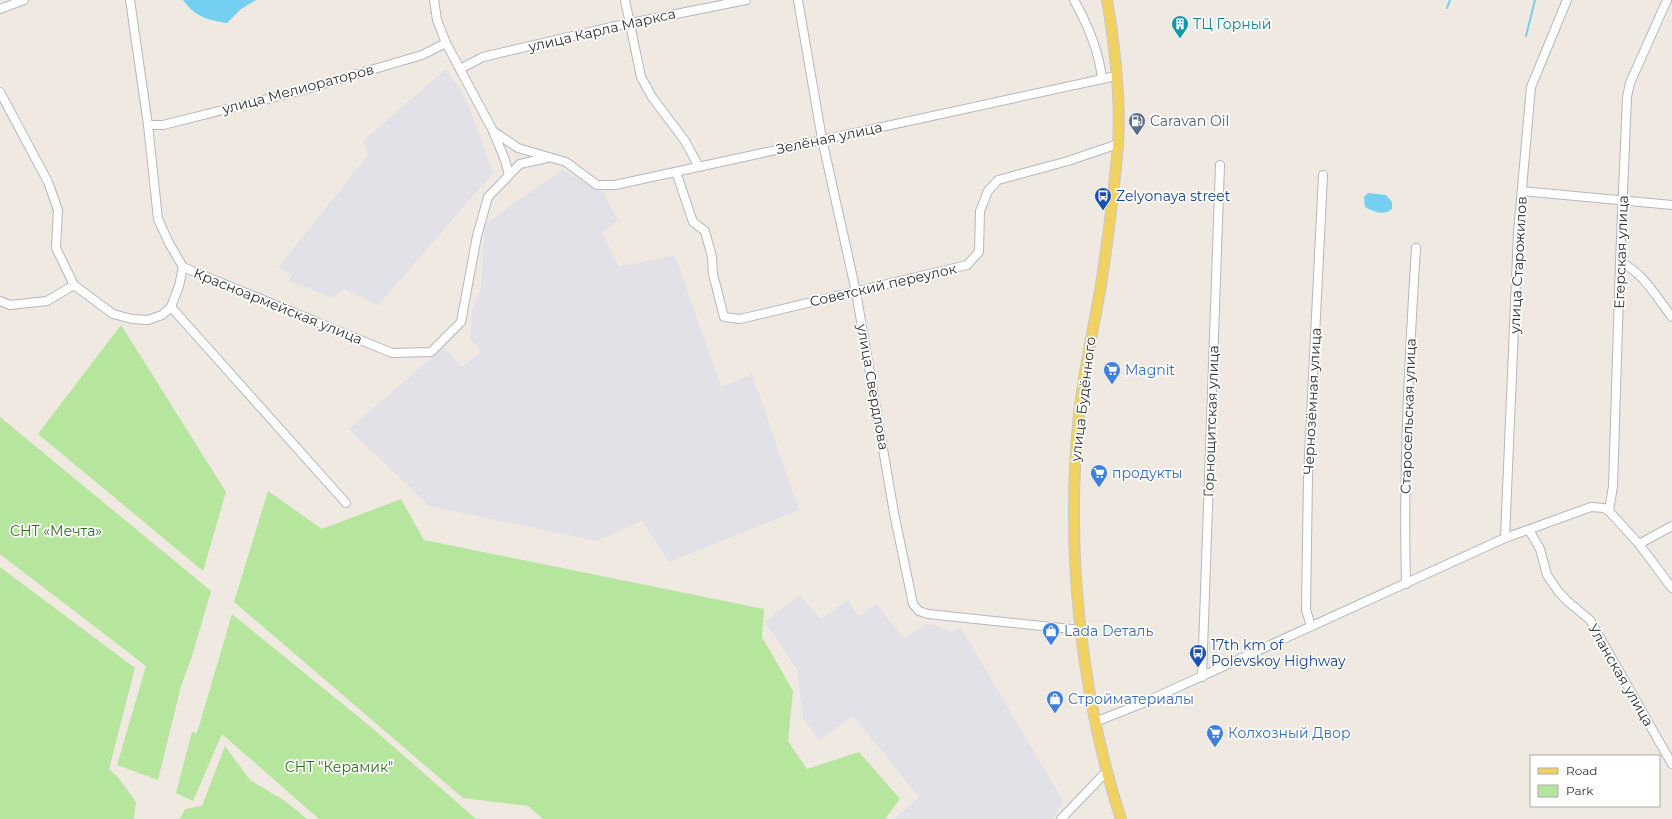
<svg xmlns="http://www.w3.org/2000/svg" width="1672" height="819" viewBox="0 0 1672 819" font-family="Montserrat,sans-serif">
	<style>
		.industrial { fill: #e3e1e8 }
		.green { fill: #b6e59e }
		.water { fill: #75cff0 }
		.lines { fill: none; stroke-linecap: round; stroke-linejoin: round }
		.stream { stroke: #75cff0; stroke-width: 2 }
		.minor-casing { stroke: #b4b7c1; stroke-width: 10 }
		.major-casing { stroke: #c9c9c9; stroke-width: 12 }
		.minor { stroke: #fff; stroke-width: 8 }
		.major { stroke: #f2d163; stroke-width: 10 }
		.labels { text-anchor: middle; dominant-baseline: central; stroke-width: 3.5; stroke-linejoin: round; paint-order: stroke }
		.culture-label { font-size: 14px; fill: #0d838f; stroke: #fff; text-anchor: start }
		.street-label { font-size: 14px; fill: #2e2e2e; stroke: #fff }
		.service-label { font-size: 14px; fill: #4e5e75; stroke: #fff; text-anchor: start }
		.transit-label { font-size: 14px; fill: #164399; stroke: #fff; text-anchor: start }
		.shop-label { font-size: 14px; fill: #366cbe; stroke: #fff; text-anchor: start }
		.park-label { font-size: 14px; fill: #2c6e1b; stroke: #fff }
	</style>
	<rect width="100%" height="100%" fill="#efe9e1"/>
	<g class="industrial">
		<path d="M446 69 467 101 493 173 378 305 344 289 334 298 289 281 292 274 278 268 368 155 363 141Z"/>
		<path d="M562 170 603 192 618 220 602 233 619 267 675 255 721 387 752 374 799 510 669 562 642 521 597 541 429 506 349 429 444 347 462 367 481 352 470 339 472 312 481 288 485 224Z"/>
		<path d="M799 595 821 619 848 600 859 617 876 603 904 639 926 624 938 626 951 632 961 628 1063 801 1055 817 1051 819H894L919 797 853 716 819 740 803 718 797 669 765 622Z"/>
	</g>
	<g class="green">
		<path d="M121 325 226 492 203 571 38 434Z"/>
		<path d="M0 417 211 591 192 656 181 686 158 780 117 765 146 666 0 554Z"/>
		<path d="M268 491 322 529 401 499 424 540 764 609 762 637 793 691 788 741 807 769 859 752 900 799 885 819H543L528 806 463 798 234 602Z"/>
		<path d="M0 567 135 668 109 769 118 777 136 802 134 819H0Z"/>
		<path d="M232 614 371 727 476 819H319L222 734 193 801 176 793 192 732 197 733Z"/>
		<path d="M225 746 250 780 285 801 307 819H180L185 809 202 806Z"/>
	</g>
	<g class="water">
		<path d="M183 0H256L241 9 227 23C208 20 195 17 183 0Z"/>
		<path d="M1368 193 1386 195 1392 202V209C1383 216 1374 212 1365 207L1364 197Z"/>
	</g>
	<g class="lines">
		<g class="stream">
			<path d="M1447 8 1450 0"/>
			<path d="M1526 36 1535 0"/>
		</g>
		<defs>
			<g id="minor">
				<path d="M130 0 148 125 158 219 169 243 183 267 392 353 431 352 461 322 477 236 488 197 520 164 547 158"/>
				<path d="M434 0 437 20 446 43 493 131 505 160 509 175"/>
				<path d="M625 0 641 77 652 97 685 141 699 167"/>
				<path d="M798 0 822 139 856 292 894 513 913 604 919 611 928 614 1081 630"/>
				<path d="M1074 0C1088 25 1099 50 1102 79"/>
				<path d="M0 9 24 0"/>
				<path d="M460 69 483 57 611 27 746 0"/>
				<path d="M0 92 48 182 58 210 56 248 74 285 113 314 132 319 148 320 162 315 171 307 179 286 183 267"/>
				<path d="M148 125H163L303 90 422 55 446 43"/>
				<path d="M493 131 518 148 566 162 597 185H615L1116 76"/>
				<path d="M676 172 693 222 705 231 712 257 713 274 724 317 740 319 967 265 979 252 980 211 988 191 998 180 1068 161 1118 144"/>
				<path d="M1522 191 1672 205"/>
				<path d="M1620 262C1643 272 1657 298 1672 317"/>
				<path d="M0 301 10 305 47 301 74 285"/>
				<path d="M171 307 346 503"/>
				<path d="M1609 511 1613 486 1620 262 1627 97 1630 83 1667 0"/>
				<path d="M1529 530 1540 549 1547 575 1558 591 1566 600 1590 620 1672 764"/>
				<path d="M1505 538 1518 233 1531 87 1567 0"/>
				<path d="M1639 544 1672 526"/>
				<path d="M1406 584C1403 471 1409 360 1416 248"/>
				<path d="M1311 626 1306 610 1308 477 1323 175"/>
				<path d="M1202 677 1220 165"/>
				<path d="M1095 722 1143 703 1505 538 1591 507 1604 508 1609 511 1639 544 1672 588"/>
				<path d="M1061 819 1107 771"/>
			</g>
			<path id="major" d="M1107 0C1115 47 1121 97 1118 145 1114 192 1108 239 1101 285 1093 332 1082 378 1078 425 1066 553 1081 697 1121 819"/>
		</defs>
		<use href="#minor" class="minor-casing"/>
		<use href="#major" class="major-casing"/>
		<use href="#minor" class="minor"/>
		<use href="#major" class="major"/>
	</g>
	<defs>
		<symbol id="building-pin" viewBox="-11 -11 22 30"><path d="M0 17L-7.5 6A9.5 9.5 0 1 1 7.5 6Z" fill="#0f9aa8" stroke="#fff"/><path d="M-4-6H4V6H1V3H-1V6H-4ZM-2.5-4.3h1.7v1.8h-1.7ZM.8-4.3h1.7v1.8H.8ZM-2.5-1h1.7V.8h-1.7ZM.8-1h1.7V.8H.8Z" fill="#fff"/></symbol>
		<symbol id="fuel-pin" viewBox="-11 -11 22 30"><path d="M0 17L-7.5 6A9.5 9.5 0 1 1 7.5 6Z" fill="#5c6f8a" stroke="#fff"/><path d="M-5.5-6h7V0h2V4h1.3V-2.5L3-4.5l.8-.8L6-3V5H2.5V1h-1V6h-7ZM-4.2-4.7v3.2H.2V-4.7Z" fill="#fff"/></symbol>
		<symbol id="bus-pin" viewBox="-11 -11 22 30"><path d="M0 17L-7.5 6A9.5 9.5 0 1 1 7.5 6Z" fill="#1a4fb4" stroke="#fff"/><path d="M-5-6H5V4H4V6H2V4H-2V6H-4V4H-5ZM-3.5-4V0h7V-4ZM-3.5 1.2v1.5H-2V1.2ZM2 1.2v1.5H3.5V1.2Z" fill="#fff"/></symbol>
		<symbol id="supermarket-pin" viewBox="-11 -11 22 30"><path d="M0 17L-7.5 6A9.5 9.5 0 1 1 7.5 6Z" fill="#3f7fe0" stroke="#fff"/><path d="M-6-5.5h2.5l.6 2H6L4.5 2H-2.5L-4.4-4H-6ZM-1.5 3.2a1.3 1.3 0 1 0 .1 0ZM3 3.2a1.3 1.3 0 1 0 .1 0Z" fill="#fff"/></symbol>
		<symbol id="shop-pin" viewBox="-11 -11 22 30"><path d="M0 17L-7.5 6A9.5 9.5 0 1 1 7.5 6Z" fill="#3f7fe0" stroke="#fff"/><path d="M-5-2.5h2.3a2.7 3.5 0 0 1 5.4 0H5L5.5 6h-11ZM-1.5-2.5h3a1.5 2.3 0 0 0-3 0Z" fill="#fff"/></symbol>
	</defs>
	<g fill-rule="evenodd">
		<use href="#building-pin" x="1170" y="14" width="20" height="27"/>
		<use href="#fuel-pin" x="1127" y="111" width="20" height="27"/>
		<use href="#bus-pin" x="1093" y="186" width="20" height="27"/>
		<use href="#supermarket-pin" x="1102" y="360" width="20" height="27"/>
		<use href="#supermarket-pin" x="1089" y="463" width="20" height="27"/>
		<use href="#shop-pin" x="1041" y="621" width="20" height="27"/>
		<use href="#bus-pin" x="1188" y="643" width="20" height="27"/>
		<use href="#shop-pin" x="1045" y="689" width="20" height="27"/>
		<use href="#supermarket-pin" x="1205" y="723" width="20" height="27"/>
	</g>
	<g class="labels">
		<g class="culture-label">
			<text x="1193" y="24">ТЦ Горный</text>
		</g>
		<g class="street-label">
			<text transform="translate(602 30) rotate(-13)">улица Карла Маркса</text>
			<text transform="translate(298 89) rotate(-15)">улица Мелиораторов</text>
			<text transform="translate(829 138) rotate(-12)">Зелёная улица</text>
			<text transform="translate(1621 252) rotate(-88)">Егерская улица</text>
			<text transform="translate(1518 265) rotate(-87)">улица Старожилов</text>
			<text transform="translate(883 285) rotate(-13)">Советский переулок</text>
			<text transform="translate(278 306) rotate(22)">Красноармейская улица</text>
			<text transform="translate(873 387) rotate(80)">улица Свердлова</text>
			<text transform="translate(1083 399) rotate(-83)">улица Будённого</text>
			<text transform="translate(1312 401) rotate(-87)">Чернозёмная улица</text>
			<text transform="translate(1408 416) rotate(-88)">Старосельская улица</text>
			<text transform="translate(1211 421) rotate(-88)">Горнощитская улица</text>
			<text transform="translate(1621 675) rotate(60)">Уланская улица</text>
		</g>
		<g class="service-label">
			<text x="1150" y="121">Caravan Oil</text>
		</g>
		<g class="transit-label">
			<text x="1116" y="196">Zelyonaya street</text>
			<text x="1211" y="645">17th km of<tspan x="1211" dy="16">Polevskoy Highway</tspan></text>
		</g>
		<g class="shop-label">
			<text x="1125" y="370">Magnit</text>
			<text x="1112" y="473">продукты</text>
			<text x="1064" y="631">Lada Dеталь</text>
			<text x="1068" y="699">Стройматериалы</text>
			<text x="1228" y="733">Колхозный Двор</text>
		</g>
		<g class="park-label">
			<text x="56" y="531">СНТ «Мечта»</text>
			<text x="339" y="767">СНТ "Керамик"</text>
		</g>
	</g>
	<rect x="1530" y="755" width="130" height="52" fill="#ffffff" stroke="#ababab"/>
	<rect x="1538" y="768" width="20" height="6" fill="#f2d163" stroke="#ababab"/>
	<text x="1566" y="775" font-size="12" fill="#2e2e2e">Road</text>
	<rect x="1538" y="785" width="20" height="12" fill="#b6e59e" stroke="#ababab"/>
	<text x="1566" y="795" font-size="12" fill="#2e2e2e">Park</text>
</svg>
